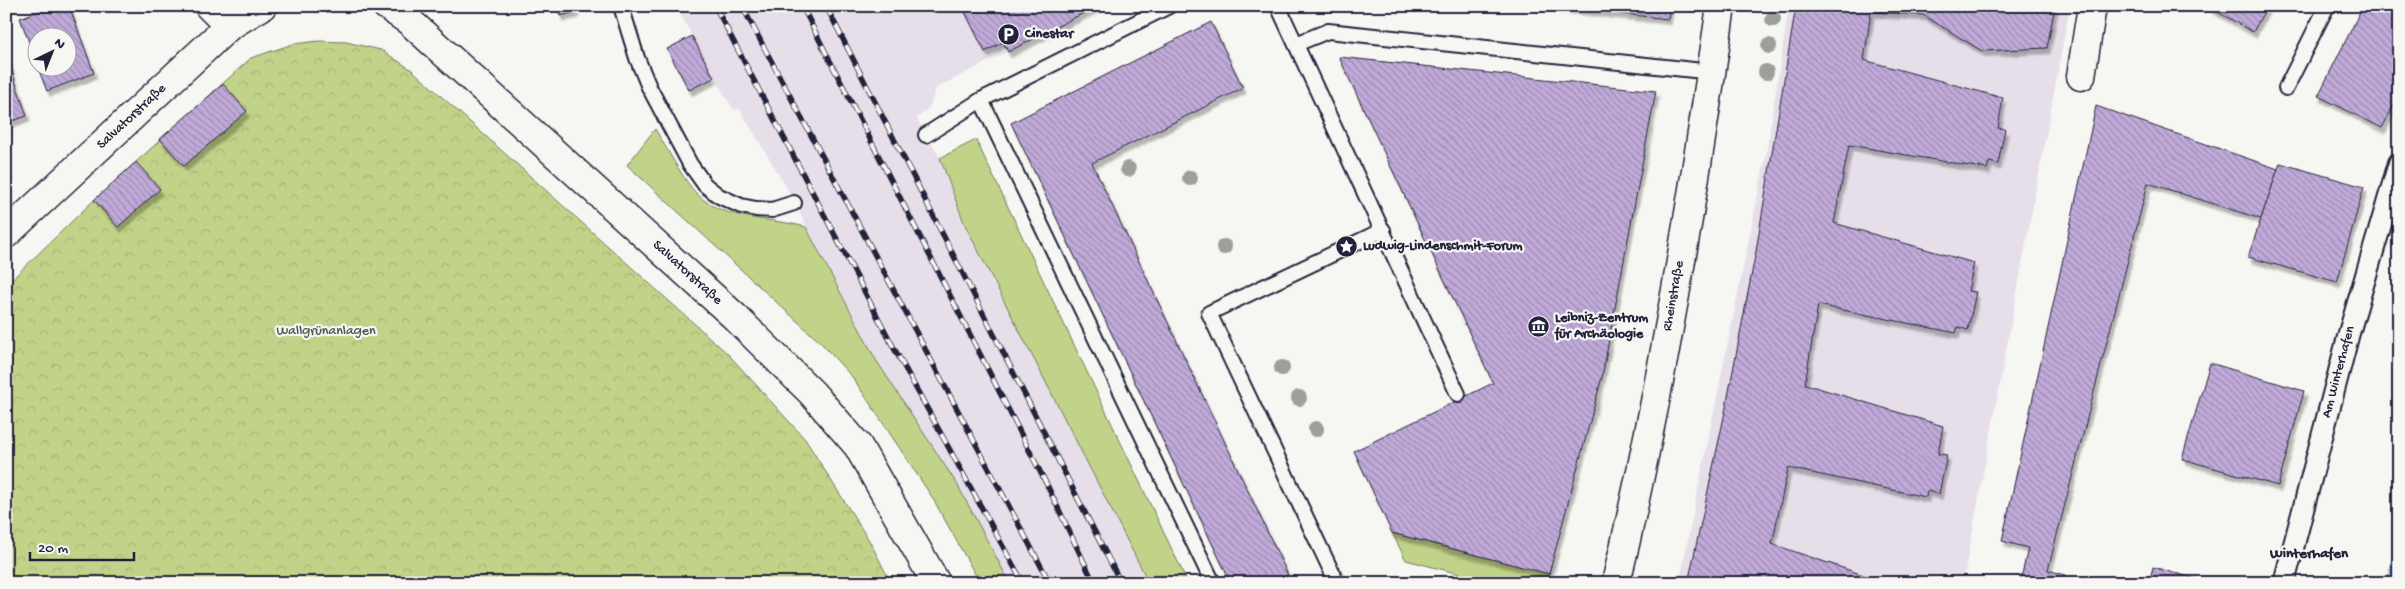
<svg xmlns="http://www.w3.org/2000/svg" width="2405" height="589" viewBox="0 0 2405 589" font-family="'Gochi Hand',sans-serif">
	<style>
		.built { fill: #e6dfea }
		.grass { fill: #c1d388; stroke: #727a62 }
		.forest { fill: url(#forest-crowns); stroke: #727a62 }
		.water { fill: #add2f6; stroke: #758cab }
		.building { fill: url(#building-back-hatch); stroke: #22223b; filter: url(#shadow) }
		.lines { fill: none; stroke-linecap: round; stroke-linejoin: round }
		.service-casing { stroke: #22223b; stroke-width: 18 }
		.pedestrian-casing { stroke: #22223b; stroke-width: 24 }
		.minor-casing { stroke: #22223b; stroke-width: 31 }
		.tertiary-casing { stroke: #22223b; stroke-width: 31 }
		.secondary-casing { stroke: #22223b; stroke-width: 31 }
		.service { stroke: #f6f6f2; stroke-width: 14 }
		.pedestrian { stroke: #f6f6f2; stroke-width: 20 }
		.minor { stroke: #f6f6f2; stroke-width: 28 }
		.tertiary { stroke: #f6f6f2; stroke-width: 28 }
		.secondary { stroke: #f6f6f2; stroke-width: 28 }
		.rail-casing { stroke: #22223b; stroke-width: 5.5 }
		.rail { stroke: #f6f6f2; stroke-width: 4; stroke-dasharray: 11; stroke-linecap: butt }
		.tree { fill: #9c9f9a }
		.labels { text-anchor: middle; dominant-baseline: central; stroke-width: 4.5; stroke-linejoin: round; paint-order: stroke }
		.poi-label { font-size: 14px; font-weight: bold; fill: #22223b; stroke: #f6f6f2; text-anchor: start }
		.street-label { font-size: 14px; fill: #22223b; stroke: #f6f6f2 }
		.park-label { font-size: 14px; fill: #525752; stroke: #f6f6f2 }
		.neighbourhood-label { font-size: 15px; font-weight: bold; fill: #22223b; stroke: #f6f6f2 }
	</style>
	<defs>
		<pattern id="forest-crowns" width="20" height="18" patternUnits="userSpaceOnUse" patternTransform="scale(1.25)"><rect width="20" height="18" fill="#c1d388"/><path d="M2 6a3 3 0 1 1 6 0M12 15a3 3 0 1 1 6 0" fill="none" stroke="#a6b576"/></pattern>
		<pattern id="building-back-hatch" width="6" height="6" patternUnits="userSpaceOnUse" patternTransform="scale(1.25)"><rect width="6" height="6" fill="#c1aad9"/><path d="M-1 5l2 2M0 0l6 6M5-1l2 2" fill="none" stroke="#9c8ab1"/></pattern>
		<filter id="shadow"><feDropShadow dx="3" dy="5.5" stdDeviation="1" flood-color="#0004"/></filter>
	</defs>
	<rect width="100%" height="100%" fill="#f6f6f2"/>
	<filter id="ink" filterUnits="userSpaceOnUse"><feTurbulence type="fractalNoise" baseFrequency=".02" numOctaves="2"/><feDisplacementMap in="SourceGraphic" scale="10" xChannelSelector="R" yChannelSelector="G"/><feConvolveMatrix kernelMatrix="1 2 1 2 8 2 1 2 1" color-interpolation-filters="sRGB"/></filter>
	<g filter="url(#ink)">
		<g class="built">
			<path d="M676 6H1098L936 88 930 106 917 119 940 158 965 225 1149 583H1010L957 484 876 360 785 185 739 108 734 110 714 78Z"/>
			<path d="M1789 6H2070L1963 583H1679L1766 155Z"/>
		</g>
		<g class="grass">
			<path d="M655 129C665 145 684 181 697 194 725 222 770 217 806 227L876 360 957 484 1010 583H980L932 497 853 378 821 343 627 165Z"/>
			<path d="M976 140 1188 583H1149L965 225 940 158Z"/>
			<path d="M1392 533 1549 574 1547 583H1494L1406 560Z"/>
		</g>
		<path class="forest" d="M319 41 346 42 381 50 412 70 728 354 805 439 870 542 891 583H6V285L94 200 251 58 293 44Z"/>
		<path class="water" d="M2399 537V583H2385Z"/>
		<g class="building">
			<path d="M53 6H69L94 73 47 91 38 68H68V38H38V66L20 18Z"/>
			<path d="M557 6H574L576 12 560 16Z"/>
			<path d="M962 6H1097L1008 52 1003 42 985 52Z"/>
			<path d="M1551 6H1670L1668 19Z"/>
			<path d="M1796 6H2055L2047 48 1982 51 1923 15 1871 12 1864 60 2003 98 1998 128 2005 129 1998 164 1989 162 1987 169 1849 145 1834 223 1974 263 1968 291 1976 292 1968 330 1958 327 1956 333 1818 305 1805 384 1943 426 1938 454 1947 455 1939 494 1927 491 1926 497 1788 468 1772 544 1887 583H1688L1725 412 1756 251Z"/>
			<path d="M2207 6H2267L2253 32Z"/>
			<path d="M2363 6H2399V95L2382 128 2318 96Z"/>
			<path d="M1211 22 1243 88 1092 163 1288 575 1273 583H1231L1011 123Z"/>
			<path d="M692 36 714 78 689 90 667 49Z"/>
			<path d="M6 54 27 116 6 123Z"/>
			<path d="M1339 57 1656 91 1602 377 1549 574 1392 533 1354 451 1493 383Z"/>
			<path d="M223 84 247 111 184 166 160 139Z"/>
			<path d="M2096 106 2278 169 2261 219 2148 183 2048 570 2065 575 2062 583H2020L2028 548 2002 541Z"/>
			<path d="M136 162 160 189 118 227 94 200Z"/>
			<path d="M2280 163 2364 187 2337 282 2248 257Z"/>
			<path d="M2210 363 2304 391 2278 486 2182 459Z"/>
			<path d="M2153 567 2211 583H2149Z"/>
		</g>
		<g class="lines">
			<defs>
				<g id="service">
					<path d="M621 6 637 58 649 87 690 164 705 185 719 196 741 206 756 209 772 210 794 203"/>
					<path d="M1278 6 1458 394"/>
					<path d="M1296 44 1328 31 1712 72"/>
					<path d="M2286 88 2327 6"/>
					<path d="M981 100 1213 583"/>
					<path d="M926 135 981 100 1169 6"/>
					<path d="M1337 583 1209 313 1383 230"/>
				</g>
				<path id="pedestrian" d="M2284 583 2349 333 2399 163"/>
				<g id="minor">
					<path d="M209 6 229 26"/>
					<path d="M2081 76 2092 6"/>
				</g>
				<g id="tertiary">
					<path d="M387 6 409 21 734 316 812 393 858 446 936 583"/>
					<path d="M6 234 229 26 262 6"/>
				</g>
				<path id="secondary" d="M1616 583C1661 393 1693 199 1721 6"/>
			</defs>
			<use href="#service" class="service-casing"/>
			<use href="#pedestrian" class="pedestrian-casing"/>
			<use href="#minor" class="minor-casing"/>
			<use href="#tertiary" class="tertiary-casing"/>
			<use href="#secondary" class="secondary-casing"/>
			<use href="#service" class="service"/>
			<use href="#pedestrian" class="pedestrian"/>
			<use href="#minor" class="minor"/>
			<use href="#tertiary" class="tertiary"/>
			<use href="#secondary" class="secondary"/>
			<defs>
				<g id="rail">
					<path d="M715 6 895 350 1023 583"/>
					<path d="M742 6 1050 583"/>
					<path d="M802 6 1048 487 1094 583"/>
					<path d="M826 6 1121 583"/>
				</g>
			</defs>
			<use href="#rail" class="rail-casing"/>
			<use href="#rail" class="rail"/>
		</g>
		<g class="tree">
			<circle cx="1773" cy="19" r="8"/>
			<circle cx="1769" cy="46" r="8"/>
			<circle cx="1766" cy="72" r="8"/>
			<circle cx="1128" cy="169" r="8"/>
			<circle cx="1190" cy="178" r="8"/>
			<circle cx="1224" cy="247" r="8"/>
			<circle cx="1282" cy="368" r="8"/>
			<circle cx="1299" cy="398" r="8"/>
			<circle cx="1316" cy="429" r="8"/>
		</g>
	</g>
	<defs>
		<symbol id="parking-disc" viewBox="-11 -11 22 22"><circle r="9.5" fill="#22223b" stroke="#f6f6f2"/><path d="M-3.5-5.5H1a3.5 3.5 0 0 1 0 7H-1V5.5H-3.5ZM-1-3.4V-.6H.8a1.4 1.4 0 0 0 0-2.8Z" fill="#fff"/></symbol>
		<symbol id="sight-disc" viewBox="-11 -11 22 22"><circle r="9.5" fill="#22223b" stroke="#f6f6f2"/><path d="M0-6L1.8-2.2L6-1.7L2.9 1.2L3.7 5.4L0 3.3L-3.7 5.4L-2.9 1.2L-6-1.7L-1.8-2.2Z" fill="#fff"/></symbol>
		<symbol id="museum-disc" viewBox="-11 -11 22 22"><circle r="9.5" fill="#22223b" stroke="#f6f6f2"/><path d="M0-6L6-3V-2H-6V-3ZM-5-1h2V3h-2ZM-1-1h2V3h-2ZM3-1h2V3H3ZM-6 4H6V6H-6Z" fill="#fff"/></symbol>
	</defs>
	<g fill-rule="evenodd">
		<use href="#parking-disc" x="996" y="22" width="25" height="25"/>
		<use href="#sight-disc" x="1334" y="234" width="25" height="25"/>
		<use href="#museum-disc" x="1526" y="314" width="25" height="25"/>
	</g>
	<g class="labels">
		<g class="poi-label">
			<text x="1025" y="34">Cinestar</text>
			<text x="1363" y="246">Ludwig-Lindenschmit-Forum</text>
			<text x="1555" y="318">Leibniz-Zentrum<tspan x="1555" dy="16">für Archäologie</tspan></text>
		</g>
		<g class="street-label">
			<text transform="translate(132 117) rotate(-43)">Salvatorstraße</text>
			<text transform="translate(687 273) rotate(42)">Salvatorstraße</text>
			<text transform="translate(1674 296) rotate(-80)">Rheinstraße</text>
			<text transform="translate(2339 372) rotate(-75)">Am Winterhafen</text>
		</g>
		<g class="park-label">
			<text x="326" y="331">Wallgrünanlagen</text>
		</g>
		<g class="neighbourhood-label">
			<text x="2309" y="554">Winterhafen</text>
		</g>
	</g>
	<rect width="2405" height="589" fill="none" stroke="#f6f6f2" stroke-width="25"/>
	<rect x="12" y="12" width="2380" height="564" fill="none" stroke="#22223b" stroke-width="2" filter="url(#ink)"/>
	<g transform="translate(52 52) rotate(43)"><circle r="24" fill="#f6f6f2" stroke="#a1a1a9"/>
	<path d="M0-4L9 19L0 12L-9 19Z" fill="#22223b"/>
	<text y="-8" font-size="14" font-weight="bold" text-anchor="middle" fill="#22223b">N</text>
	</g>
	<path d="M30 552v8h104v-8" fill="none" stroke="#22223b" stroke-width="2.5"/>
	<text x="38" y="552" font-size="15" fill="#22223b" stroke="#f6f6f2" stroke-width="4" paint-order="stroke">20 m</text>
</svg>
